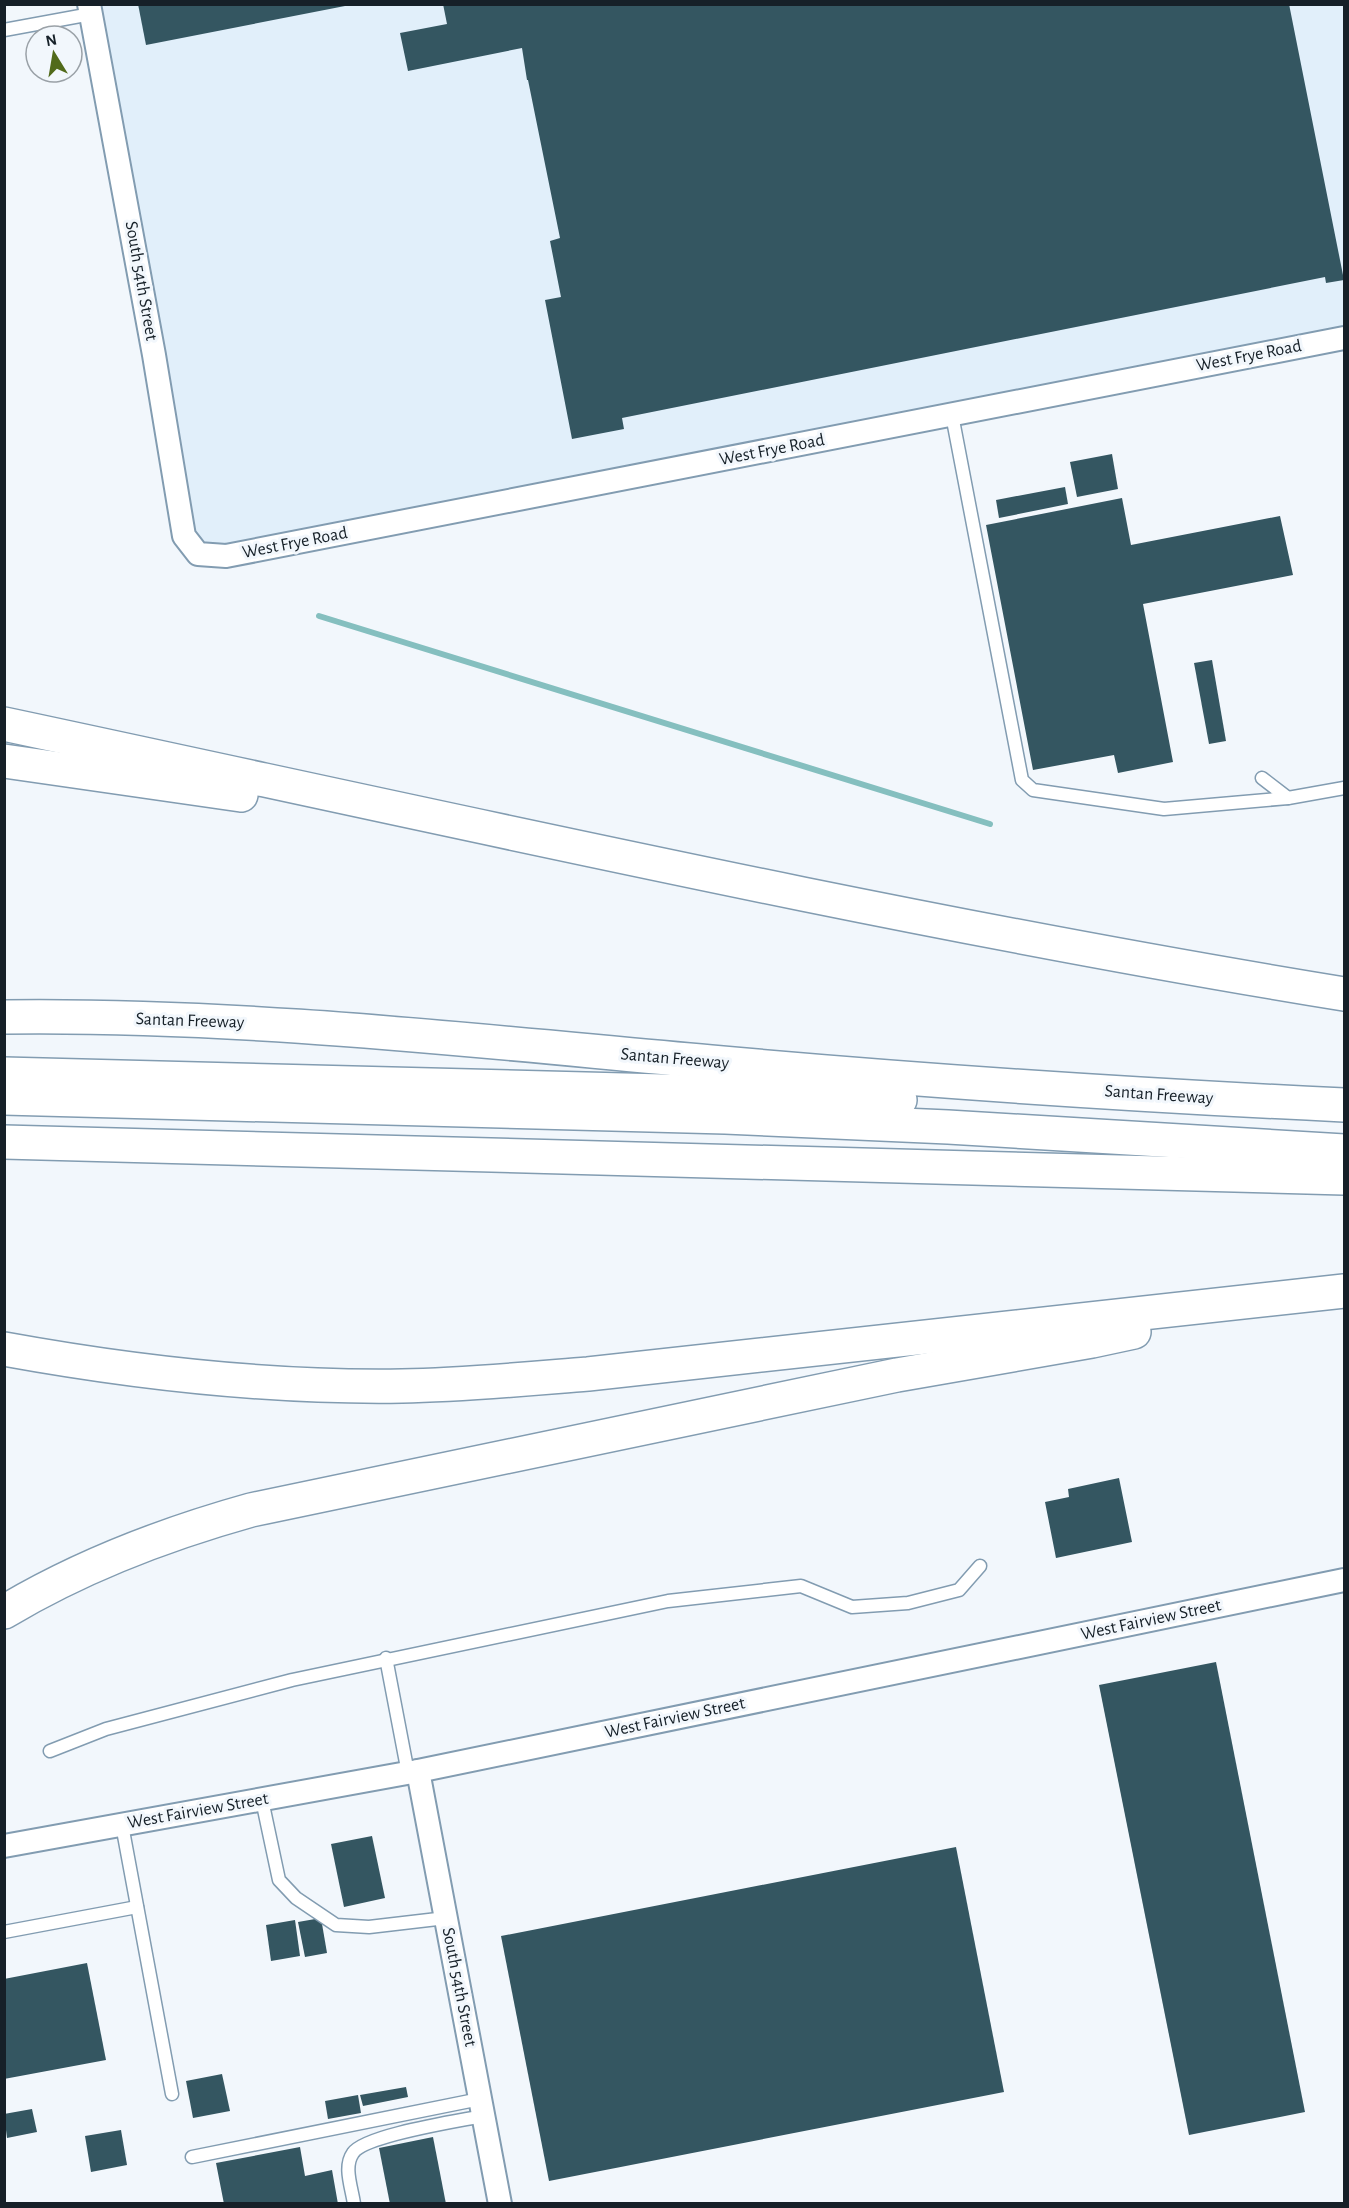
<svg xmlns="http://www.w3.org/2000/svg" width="1349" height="2208" viewBox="0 0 1349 2208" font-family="'Alegreya Sans',sans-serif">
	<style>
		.built { fill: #e1effa }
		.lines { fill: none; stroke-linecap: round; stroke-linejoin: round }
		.stream { stroke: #85bfbf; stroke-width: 6 }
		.building { fill: #345661 }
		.service-casing { stroke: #829cb1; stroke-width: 15 }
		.minor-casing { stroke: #829cb1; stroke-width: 26 }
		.motorway-casing { stroke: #829cb1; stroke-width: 36 }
		.service { stroke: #fff; stroke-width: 12 }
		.minor { stroke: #fff; stroke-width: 22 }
		.motorway { stroke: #fff; stroke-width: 33 }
		.labels { text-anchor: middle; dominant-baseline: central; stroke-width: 6; stroke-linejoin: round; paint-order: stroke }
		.street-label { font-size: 18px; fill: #162028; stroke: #f2f7fc }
	</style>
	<rect width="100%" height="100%" fill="#f2f7fc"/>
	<path class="built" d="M89 5H1344V338L198 554Z"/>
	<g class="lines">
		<path class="stream" d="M319 616 990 824"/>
	</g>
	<g class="building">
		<path d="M138 4H345V6L146 45Z"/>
		<path d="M443 4H1289L1344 280 1326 283 1325 277 622 418 624 429 572 439 545 300 561 297 550 241 560 238 528 80H527L522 48 408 71 400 33 447 24Z"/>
		<path d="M1112 454 1118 489 1077 497 1070 462Z"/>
		<path d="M1065 487 1068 504 999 518 996 500Z"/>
		<path d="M1122 498 1131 545 1280 516 1293 575 1143 604 1173 762 1118 773 1114 755 1033 770 986 525Z"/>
		<path d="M1212 660 1226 741 1209 744 1194 663Z"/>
		<path d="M1119 1478 1132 1542 1056 1558 1045 1502 1069 1497 1068 1489Z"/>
		<path d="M1216 1662 1305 2112 1189 2135 1099 1685Z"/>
		<path d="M372 1836 385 1898 344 1907 331 1844Z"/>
		<path d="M956 1847 1004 2092 549 2181 501 1936Z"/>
		<path d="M321 1918 327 1953 305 1957 298 1922Z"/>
		<path d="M295 1920 300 1956 271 1961 266 1925Z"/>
		<path d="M87 1963 106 2060 4 2079V1979Z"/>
		<path d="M222 2074 230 2111 193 2118 186 2081Z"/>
		<path d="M406 2087 408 2097 363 2106 360 2095Z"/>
		<path d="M358 2095 361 2113 328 2119 325 2101Z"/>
		<path d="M32 2109 37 2132 7 2138 4 2114Z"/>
		<path d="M121 2130 127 2165 91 2172 85 2136Z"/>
		<path d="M433 2137 446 2204H390L379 2148Z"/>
		<path d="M300 2147 305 2176 332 2170 338 2204H224L216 2163Z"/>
	</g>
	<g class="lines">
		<defs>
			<g id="service">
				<path d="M4 30 91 14"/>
				<path d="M952 415 1022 780 1033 790 1164 809 1288 798"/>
				<path d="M1262 778 1288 798 1344 788"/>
				<path d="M386 1658 408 1773"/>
				<path d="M50 1751 106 1729 292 1680 668 1601 801 1586 852 1607 908 1603 959 1590 980 1566"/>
				<path d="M262 1800 279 1880 296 1898 336 1925 369 1927 446 1918"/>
				<path d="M122 1825 172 2094"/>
				<path d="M4 1932 137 1907"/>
				<path d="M192 2157 480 2099"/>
				<path d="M354 2204C352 2188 343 2167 353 2153 365 2135 459 2121 483 2116"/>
			</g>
			<g id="minor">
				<path d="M89 4 154 355 184 536 198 554 226 556 1344 338"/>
				<path d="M418 1771 500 2204"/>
				<path d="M4 1846 418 1771 1344 1580"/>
			</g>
			<g id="motorway">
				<path d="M4 724C450 819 895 921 1344 994"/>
				<path d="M4 761 241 795"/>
				<path d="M4 1017C241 1014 476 1041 711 1062 922 1081 1133 1095 1344 1105"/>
				<path d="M4 1074 663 1091 900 1100"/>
				<path d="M4 1098 725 1117 948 1127 1344 1151"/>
				<path d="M4 1142 1344 1178"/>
				<path d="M4 1349C136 1373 269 1388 402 1386 464 1385 526 1379 588 1374L1344 1291"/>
				<path d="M4 1612C81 1566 165 1534 251 1510L897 1375 1092 1341 1134 1332"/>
			</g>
		</defs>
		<use href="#service" class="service-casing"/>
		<use href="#minor" class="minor-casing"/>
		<use href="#motorway" class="motorway-casing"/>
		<use href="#service" class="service"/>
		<use href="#minor" class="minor"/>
		<use href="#motorway" class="motorway"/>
	</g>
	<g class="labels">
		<g class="street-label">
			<text transform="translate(141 281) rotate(80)">South 54th Street</text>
			<text transform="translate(1249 356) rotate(-11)">West Frye Road</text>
			<text transform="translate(772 450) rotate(-11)">West Frye Road</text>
			<text transform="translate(295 543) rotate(-11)">West Frye Road</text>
			<text transform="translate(190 1021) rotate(2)">Santan Freeway</text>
			<text transform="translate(675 1059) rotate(5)">Santan Freeway</text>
			<text transform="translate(1159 1095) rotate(4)">Santan Freeway</text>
			<text transform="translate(1151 1620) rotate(-12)">West Fairview Street</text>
			<text transform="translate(675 1718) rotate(-12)">West Fairview Street</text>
			<text transform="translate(198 1811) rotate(-10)">West Fairview Street</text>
			<text transform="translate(459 1987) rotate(79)">South 54th Street</text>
		</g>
	</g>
	<rect width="1349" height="2208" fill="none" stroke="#162028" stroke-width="12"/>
	<g transform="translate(54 54) rotate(349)"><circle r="28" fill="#f2f7fc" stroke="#9aa1a7" stroke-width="1.5"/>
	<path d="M0-4.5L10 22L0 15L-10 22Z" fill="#516a1a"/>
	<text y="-9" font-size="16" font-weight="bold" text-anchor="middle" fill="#162028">N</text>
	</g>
</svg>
